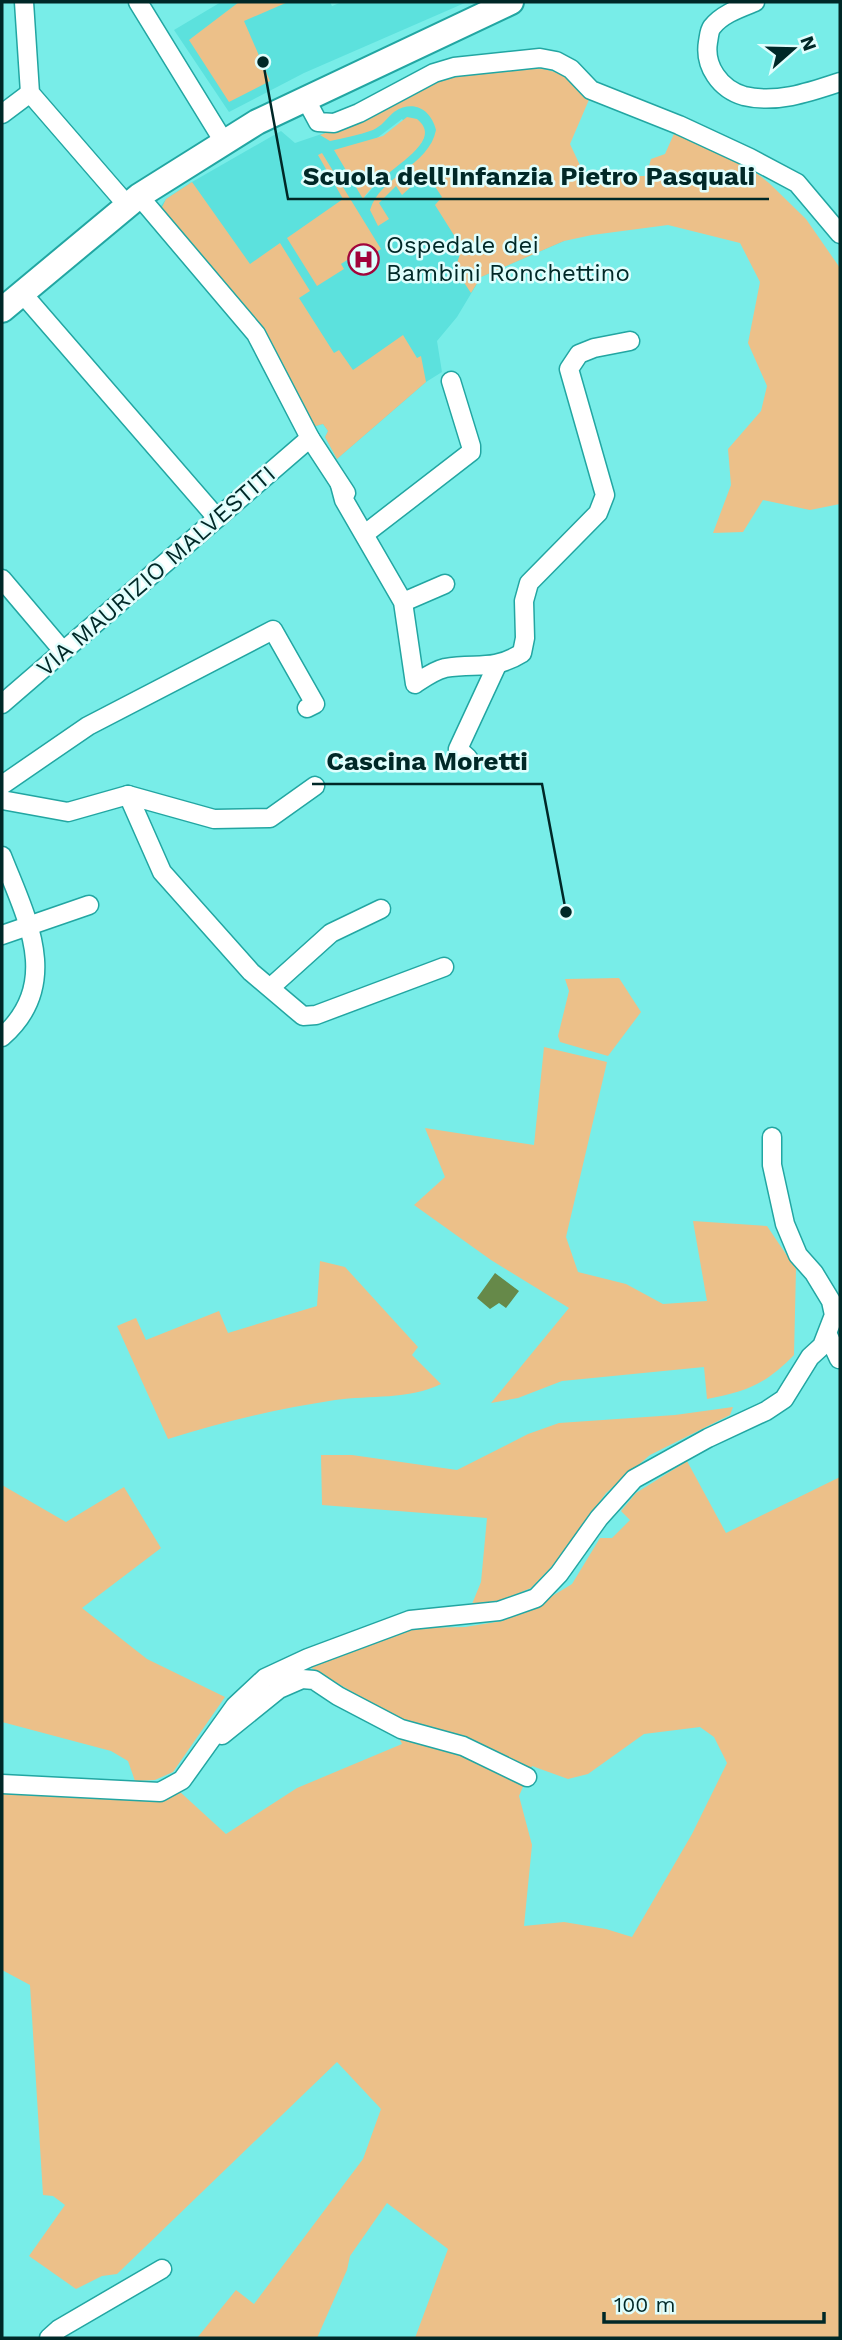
<svg xmlns="http://www.w3.org/2000/svg" width="842" height="2340" viewBox="0 0 842 2340" font-family="'Work Sans',sans-serif">
	<style>
		.built { fill: #5ce1dd; fill-rule: evenodd }
		.green { fill: #ecc089; fill-rule: evenodd }
		.water { fill: #668949 }
		.lines { fill: none; stroke-linecap: round; stroke-linejoin: round }
		.street-casing { stroke: #22a6a2; stroke-width: 21 }
		.secondary-casing { stroke: #22a6a2; stroke-width: 28 }
		.street { stroke: #fff; stroke-width: 18 }
		.secondary { stroke: #fff; stroke-width: 24 }
		.labels { text-anchor: middle; dominant-baseline: central; stroke-width: 5; stroke-linejoin: round; paint-order: stroke }
		.poi-label { font-size: 24px; fill: #002827; stroke: #e0fefd; text-anchor: start }
		.street-label { font-size: 24px; fill: #002827; stroke: #e0fefd }
		.leader { fill: none; stroke: #002827; stroke-width: 2.5 }
		.callout-dot { fill: #002827; stroke: #e0fefd; stroke-width: 2.5 }
		.callout-label { font-size: 26px; text-anchor: middle; font-weight: bold; fill: #002827; stroke: #e0fefd; stroke-width: 5; stroke-linejoin: round; paint-order: stroke }
	</style>
	<rect width="100%" height="100%" fill="#78ede8"/>
	<g class="built">
		<path d="M221 2H330L332 6 342 2H467L304 73 229 112 174 30Z"/>
		<path d="M433 82 564 241 481 277 457 317 437 341 442 372 426 382 337 459 325 437 328 431 323 424 312 427 160 207 166 199 192 182 281 131 295 143 348 125ZM402 119 422 142 382 177 364 198 377 138Z"/>
	</g>
	<g class="green">
		<path d="M239 2H288L244 21 270 81 229 102 189 40Z"/>
		<path d="M532 68C559 69 569 79 591 95L570 144 585 176H646L651 159 665 154 677 127 742 162 769 183 806 219 840 268V504L810 510 763 500 743 532 713 533 731 485 728 449 761 411 767 386 748 343 760 282 740 243 668 225 592 235 564 241 481 277 471 293 455 269 462 248 435 205 442 197 426 173 402 195 396 186 379 203 389 219 378 226 370 210C380 176 429 166 436 130 431 110 414 99 394 112 387 118 382 126 373 130 359 135 344 138 330 141L320 135 348 125 445 77Z"/>
		<path d="M407 117 417 119C423 124 427 130 424 138 415 159 377 176 363 199L334 150 383 136Z"/>
		<path d="M322 153 381 249 370 256 364 249 341 264 344 269 317 286 287 238 343 199 318 155Z"/>
		<path d="M192 182 250 264 280 243 310 291 299 298 334 353 339 350 353 370 403 335 417 358 421 356 426 382 337 459 325 437 328 431 323 424 312 427 161 209 166 199Z"/>
		<path d="M619 978 641 1012 608 1056 560 1042 558 1036 569 991 565 979Z"/>
		<path d="M544 1047 607 1062 566 1237 578 1272 626 1284 663 1304 707 1301 693 1221 767 1226 796 1269 794 1355C766 1384 746 1392 707 1399L704 1367 562 1381 518 1398 491 1403 569 1308 491 1260 414 1205 445 1177 425 1128 534 1145Z"/>
		<path d="M320 1261 345 1267 418 1347 412 1355 441 1384C409 1400 370 1395 335 1400 277 1409 224 1421 168 1439L117 1326 136 1318 146 1340 219 1311 228 1333 317 1306Z"/>
		<path d="M733 1407 730 1415 650 1455 606 1493 557 1561 531 1588 500 1601 472 1604 481 1582 487 1518 322 1505 321 1455H352L457 1470 528 1434 559 1423 675 1415Z"/>
		<path d="M687 1461 726 1533 840 1477V2338H415L448 2249 387 2203 350 2256 347 2270 317 2338H197L236 2290 254 2304 363 2159 381 2109 337 2062 117 2274 102 2276 76 2289 29 2256 65 2205 53 2196 43 2195 30 1985 2 1970V1793L156 1799 179 1791 226 1834 297 1788 402 1744 386 1712 308 1666 414 1628 465 1627 502 1621 539 1604 572 1584 600 1538H612L630 1520 621 1511 636 1493ZM700 1727 714 1737 727 1763 692 1834 632 1937 606 1929 564 1922 524 1926 532 1845 519 1796 532 1766 568 1779 588 1774 644 1734Z"/>
		<path d="M2 1485 66 1522 124 1487 161 1548 82 1608 147 1659 225 1697 173 1772 155 1780 135 1781 128 1761 111 1751 2 1722Z"/>
	</g>
	<path class="water" d="M495 1273 519 1291 506 1308 499 1303 490 1309 477 1298Z"/>
	<g class="lines">
		<defs>
			<g id="street">
				<path d="M24 2 30 93 127 205"/>
				<path d="M138 2 224 142"/>
				<path d="M755 2C740 8 722 14 712 27 709 31 709 37 708 42 704 66 720 89 744 96 776 104 810 92 840 82"/>
				<path d="M305 98 318 122 334 123 359 113 434 73 454 67 540 58 556 61 571 69 591 90 679 125 750 158 797 183 840 234"/>
				<path d="M2 114 30 93"/>
				<path d="M139 196 256 334 310 438 346 493"/>
				<path d="M22 293 217 518"/>
				<path d="M340 485 344 500 403 602 415 684C424 678 433 671 445 668 476 662 491 672 522 653L525 638 524 601 529 583 598 513 605 495 569 369 579 354 594 348 630 341"/>
				<path d="M370 530 471 452V446L451 381"/>
				<path d="M2 579 63 651"/>
				<path d="M408 600 445 584"/>
				<path d="M2 704 310 438"/>
				<path d="M468 758 458 749 497 665"/>
				<path d="M2 785 88 726 273 630 315 704 307 708"/>
				<path d="M128 795 162 872 251 972 303 1016 316 1015 444 967"/>
				<path d="M2 800 68 812 128 795 214 819 270 818 315 786"/>
				<path d="M2 856C26 917 63 984 2 1037"/>
				<path d="M2 935 89 905"/>
				<path d="M271 987 331 933 381 909"/>
				<path d="M828 1335 839 1359"/>
				<path d="M222 1735 279 1689 302 1679 314 1680 338 1696 401 1729 463 1746 527 1777"/>
				<path d="M2 1784 160 1792 182 1780 235 1706 265 1678 308 1658 410 1620 499 1611 536 1598 559 1574 599 1518 634 1479 708 1438 766 1411 784 1399 810 1357 822 1346 834 1315 831 1301 814 1273 798 1255 785 1224 772 1165V1137"/>
				<path d="M49 2338 59 2329 162 2269"/>
			</g>
			<path id="secondary" d="M2 310 139 196 257 122 511 2"/>
		</defs>
		<use href="#street" class="street-casing"/>
		<use href="#secondary" class="secondary-casing"/>
		<use href="#street" class="street"/>
		<use href="#secondary" class="secondary"/>
	</g>
	<defs>
		<symbol id="hospital-ring" viewBox="-11 -11 22 22"><circle r="9.5" fill="#e0fefd" stroke="#a2043b" stroke-width="1.5"/><path d="M-5-5h3v3.5h4V-5h3V5h-3V1.5h-4V5h-3Z" fill="#a2043b"/></symbol>
	</defs>
	<g fill-rule="evenodd">
		<use href="#hospital-ring" x="346" y="242" width="35" height="35"/>
	</g>
	<g class="labels">
		<g class="poi-label">
			<text x="386" y="245">Ospedale dei<tspan x="386" dy="28">Bambini Ronchettino</tspan></text>
		</g>
		<g class="street-label">
			<text transform="translate(156 571) rotate(-41)">VIA MAURIZIO MALVESTITI</text>
		</g>
	</g>
	<path class="leader" d="M263 62L288 199H769M566 912L542 784H312"/>
	<g class="callout-dot">
		<circle cx="263" cy="62" r="7"/>
		<circle cx="566" cy="912" r="7"/>
	</g>
	<g class="callout-label">
		<text x="529" y="185">Scuola dell'Infanzia Pietro Pasquali</text>
		<text x="427" y="770">Cascina Moretti</text>
	</g>
	<rect width="842" height="2340" fill="none" stroke="#002827" stroke-width="7"/>
	<g transform="translate(793 49) rotate(70)" stroke="#e0fefd" stroke-width="5" paint-order="stroke">
	<path d="M0-5L12 26L0 18L-12 26Z" fill="#002827"/>
	<text y="-10" font-size="19" font-weight="bold" text-anchor="middle" fill="#002827">N</text>
	</g>
	<path d="M604 2312v10h220v-10" fill="none" stroke="#002827" stroke-width="3.5"/>
	<text x="614" y="2312" font-size="21" fill="#002827" stroke="#e0fefd" stroke-width="5" paint-order="stroke">100 m</text>
</svg>
